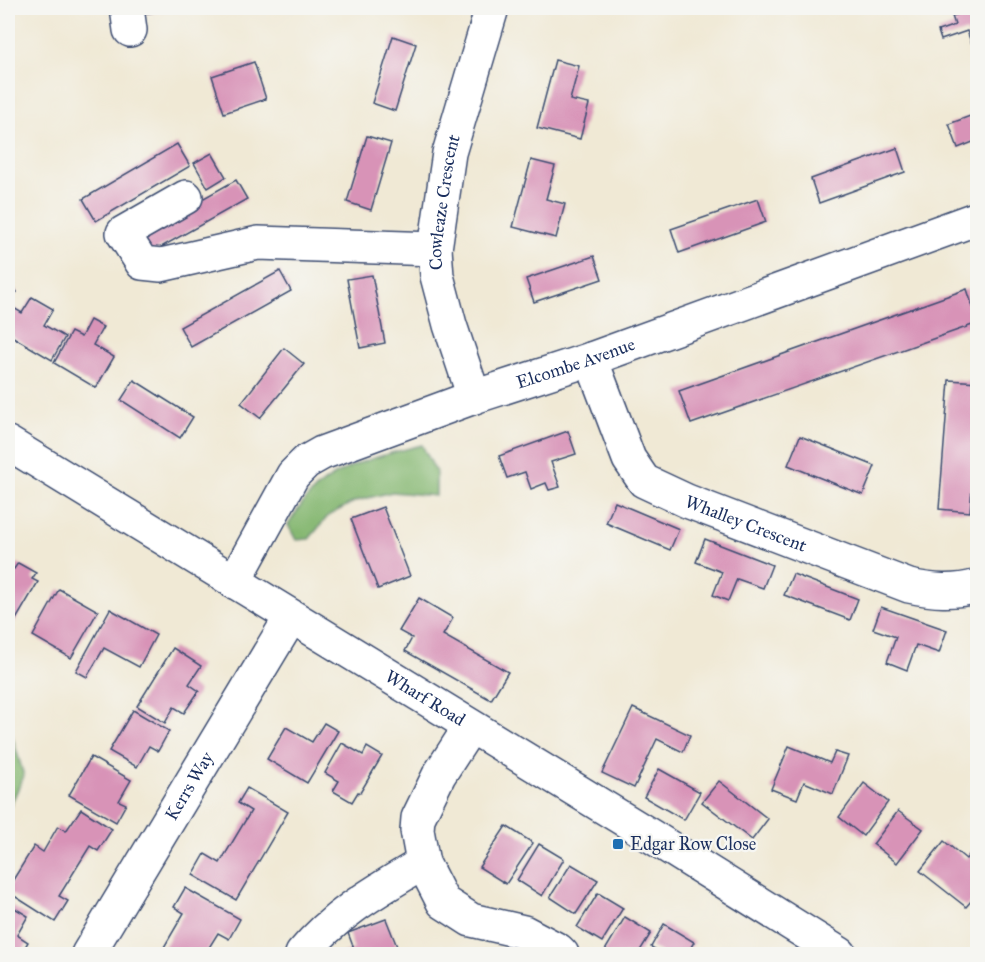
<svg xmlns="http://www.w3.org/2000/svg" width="985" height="962" viewBox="0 0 985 962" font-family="'IM FELL Great Primer',serif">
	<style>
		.forest { fill: #86b872; stroke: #507468; stroke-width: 1.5 }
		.building { fill: #d893b7 }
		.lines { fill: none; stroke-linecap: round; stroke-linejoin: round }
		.minor-casing { stroke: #3b4b70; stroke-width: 36 }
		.major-casing { stroke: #3b4b70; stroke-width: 36 }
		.minor { stroke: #fff; stroke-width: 33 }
		.major { stroke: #fff; stroke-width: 33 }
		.poi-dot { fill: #1f6fb2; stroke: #f6f6f2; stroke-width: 2 }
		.labels { text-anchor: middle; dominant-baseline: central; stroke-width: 4.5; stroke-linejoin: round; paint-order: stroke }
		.street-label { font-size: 18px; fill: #1b2f5e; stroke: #f6f6f2 }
		.poi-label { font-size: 18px; fill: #1b2f5e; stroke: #f6f6f2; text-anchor: start }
	</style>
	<rect width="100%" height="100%" fill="#f6f6f2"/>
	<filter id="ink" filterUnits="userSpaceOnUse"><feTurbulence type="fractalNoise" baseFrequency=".0167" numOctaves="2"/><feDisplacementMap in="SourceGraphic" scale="12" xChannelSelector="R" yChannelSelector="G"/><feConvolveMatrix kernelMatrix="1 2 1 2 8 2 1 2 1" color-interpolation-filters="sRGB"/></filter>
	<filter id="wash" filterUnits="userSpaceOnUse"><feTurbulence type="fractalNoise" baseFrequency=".008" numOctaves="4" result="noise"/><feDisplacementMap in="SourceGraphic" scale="24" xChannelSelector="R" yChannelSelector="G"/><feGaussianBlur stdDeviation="1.35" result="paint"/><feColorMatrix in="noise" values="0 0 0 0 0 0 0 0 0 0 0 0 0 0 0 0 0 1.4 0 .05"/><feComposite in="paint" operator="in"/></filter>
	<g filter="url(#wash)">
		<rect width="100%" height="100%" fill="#f0e9d5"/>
		<g class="forest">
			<path d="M422 445 436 472V496L392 492 356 501 329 515 309 539 296 540 288 525C295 515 301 503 310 495 338 464 384 455 422 445Z"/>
			<path d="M8 722 24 776 11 804 8 807Z"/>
		</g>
		<g id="blocks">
			<g class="building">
				<path d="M138 8H181V9L139 14Z"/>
				<path d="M957 8H978V61L967 31 941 40 938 31 955 25 952 16 959 14Z"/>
				<path d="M393 36 416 44 395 111 372 103Z"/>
				<path d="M555 60 579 66 570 100 589 104 580 139 537 128Z"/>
				<path d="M254 62 266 99 224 113 212 76Z"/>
				<path d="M978 113V140L958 148 949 124Z"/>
				<path d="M367 136 391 143 371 210 347 202Z"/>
				<path d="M177 144 190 166 96 221 83 199Z"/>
				<path d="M897 148 905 172 819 203 811 179Z"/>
				<path d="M212 153 226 177 208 188 194 163Z"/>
				<path d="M531 160 555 166 546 199 565 204 556 238 513 227Z"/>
				<path d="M236 180 247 199 147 255 136 236Z"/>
				<path d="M758 199 766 222 679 253 671 229Z"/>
				<path d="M594 256 602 279 534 302 526 279Z"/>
				<path d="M280 271 291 291 191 347 180 327Z"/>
				<path d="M372 275 385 343 360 348 347 279Z"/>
				<path d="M8 278 17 292 8 299Z"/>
				<path d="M967 289 978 323 691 424 679 391Z"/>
				<path d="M32 297 53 309 44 325 65 337 52 360 8 334V314L12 307 22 313Z"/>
				<path d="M90 320 103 327 93 345 114 357 96 388 54 363 71 332 81 337Z"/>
				<path d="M284 348 304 364 260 418 241 403Z"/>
				<path d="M134 380 193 417 180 438 121 400Z"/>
				<path d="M949 380 978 382V413L970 512 939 509Z"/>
				<path d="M568 431 576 454 551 462 560 487 549 490 546 483 531 489 525 472 507 478 499 456Z"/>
				<path d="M800 436 875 466 863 495 788 465Z"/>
				<path d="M615 502 679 529 670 550 606 523Z"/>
				<path d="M383 507 410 576 378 589 351 519Z"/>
				<path d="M705 539 772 565 763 588 737 579 728 601 713 595 722 572 696 562Z"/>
				<path d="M18 563 36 573 32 579 38 582 14 623 8 619V565L14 569Z"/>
				<path d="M793 574 858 599 850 620 784 595Z"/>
				<path d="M59 589 98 611 71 658 33 636Z"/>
				<path d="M419 598 453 618 443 635 508 672 491 700 405 651 412 638 399 631Z"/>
				<path d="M881 607 947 630 939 653 916 645 907 670 887 662 896 637 873 629Z"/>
				<path d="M110 609 156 635 139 667 104 648 87 677 76 671Z"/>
				<path d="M173 648 201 666 189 684 199 691 184 713 174 707 165 723 137 706Z"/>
				<path d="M633 708 690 735 683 752 657 739 634 788 602 773Z"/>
				<path d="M133 710 169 731 158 751 149 746 137 767 109 751Z"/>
				<path d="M324 723 338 731 307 783 267 759 286 727 312 742Z"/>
				<path d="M342 743 363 755 367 747 382 756 360 793 358 792 352 802 333 791 339 781 325 773Z"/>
				<path d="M789 746 830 763 835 752 848 756 833 794 804 782 797 799 771 789Z"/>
				<path d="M91 757 131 780 119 801 126 804 116 822 69 795Z"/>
				<path d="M659 769 700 792 684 820 644 797Z"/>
				<path d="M719 781 768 819 752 840 702 802Z"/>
				<path d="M864 783 888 802 863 836 839 817Z"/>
				<path d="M247 788 288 812 236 900 193 875 205 854 220 863 251 811 238 803Z"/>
				<path d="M81 809 112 829 98 851 90 846 59 896 68 901 55 922 8 892V888L34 846 43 852 58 826 66 831Z"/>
				<path d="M898 811 923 829 897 863 873 844Z"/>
				<path d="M506 826 533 843 506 884 479 867Z"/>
				<path d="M944 841 966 859 976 846 978 848V893L966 907 920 871Z"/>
				<path d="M539 844 564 859 542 896 517 880Z"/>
				<path d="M571 864 598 880 576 914 550 897Z"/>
				<path d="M185 888 240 919 229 939 218 933 205 954H160L184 913 174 907Z"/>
				<path d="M598 893 623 908 602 942 577 927Z"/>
				<path d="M8 904 28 916 17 935 28 942 21 954H8Z"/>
				<path d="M625 917 651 933 638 954H607L604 952Z"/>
				<path d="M386 919 400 954H340L354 949 348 933Z"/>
				<path d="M664 924 694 942 687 954H664L651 947Z"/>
			</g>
		</g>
	</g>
	<g filter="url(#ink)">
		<use href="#blocks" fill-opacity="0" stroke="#3b4b70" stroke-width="1.5"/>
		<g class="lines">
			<defs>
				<g id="minor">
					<path d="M127 8 130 30"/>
					<path d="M186 197 123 233 142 263 161 265 258 243 435 249"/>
					<path id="s1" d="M591 359 629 459 644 481 687 501 909 586C933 591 953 593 978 586"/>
					<path id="s2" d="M474 397 450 325 437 276 435 249 449 153 492 8"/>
					<path id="s3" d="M234 582 293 475 306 462 322 453 474 397 591 359 978 218"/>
					<path d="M470 727 439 775 418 818 417 830 423 863 443 902 471 920 524 932 558 950 562 954"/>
					<path id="s4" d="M88 954 291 617"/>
					<path d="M302 954C336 913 378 890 423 863"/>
				</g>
				<g id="major">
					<path id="s5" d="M8 443 651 836 840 954"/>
				</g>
			</defs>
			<use href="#minor" class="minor-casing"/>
			<use href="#major" class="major-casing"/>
			<use href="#minor" class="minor"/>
			<use href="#major" class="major"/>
		</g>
	</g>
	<rect class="poi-dot" x="612" y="838" width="12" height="12" rx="3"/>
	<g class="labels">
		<g class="street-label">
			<text stroke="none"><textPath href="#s2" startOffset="201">Cowleaze Crescent</textPath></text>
			<text stroke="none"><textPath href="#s3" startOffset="428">Elcombe Avenue</textPath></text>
			<text stroke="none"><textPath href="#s1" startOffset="244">Whalley Crescent</textPath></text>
			<text stroke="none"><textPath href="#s5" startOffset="489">Wharf Road</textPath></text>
			<text stroke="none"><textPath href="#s4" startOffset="196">Kerrs Way</textPath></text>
		</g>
		<g class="poi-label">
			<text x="630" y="844">Edgar Row Close</text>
		</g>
	</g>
	<rect width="985" height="962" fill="none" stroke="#f6f6f2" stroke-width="30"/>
</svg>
